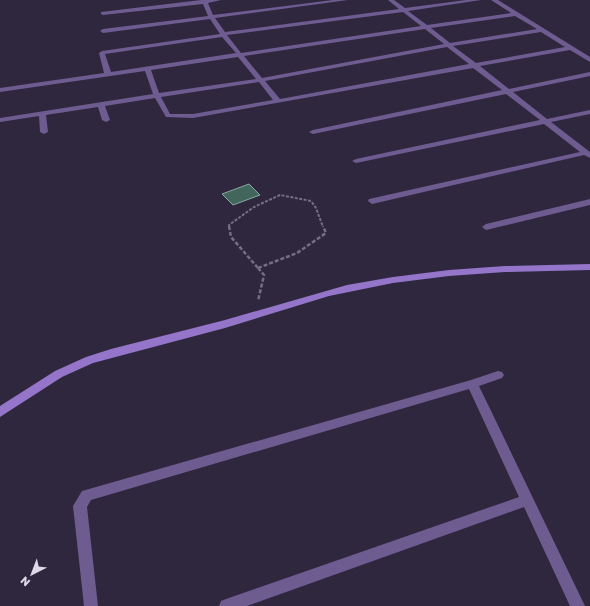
<svg xmlns="http://www.w3.org/2000/svg" width="590" height="606" viewBox="0 0 590 606" font-family="'Golos Text',sans-serif">
	<style>
		.building { fill: #42655c; stroke: #86aba0 }
		.lines { fill: none; stroke-linecap: round; stroke-linejoin: round }
		.path-far1 { stroke: #766f83; stroke-width: 2; stroke-dasharray: 3 1.5; stroke-linecap: butt }
		.path { stroke: #766f83; stroke-width: 2.5; stroke-dasharray: 4 2; stroke-linecap: butt }
		.street { fill: #6e5b90; fill-rule: evenodd }
		.secondary { fill: #9475c9; fill-rule: evenodd }
	</style>
	<rect width="100%" height="100%" fill="#2f273e"/>
	<path class="building" d="M249 184 260 195 233 205 222 194Z"/>
	<g class="lines">
		<path class="path-far1" d="M229 227V225L254 207 280 195 311 201 316 208 323 227"/>
		<g class="path">
			<path d="M229 226 231 237 258 268"/>
			<path d="M258 268 264 275 258 301"/>
			<path d="M258 268 297 253 326 233 323 226"/>
		</g>
		<g class="street">
			<path d="M201 0H221L208 3 213 15 333 0H348L215 18 225 32 399 9 388 0H394L405 8 466 0H481L408 11 427 25 511 13 491 0H498L590 57V62L570 50 480 66 509 89 590 72V76L513 92 547 119 590 110V114L551 122 590 152V158L584 155 372 204 368 201 369 199 580 152 544 124 356 163 352 161 356 159 540 120 506 94 313 134 309 132 313 130 502 90 473 68 193 118 166 117 155 98 105 106 110 120 106 122 102 120 98 107 46 115 48 132 44 134 40 132 39 116 0 122V118L153 94 145 71 0 92V88L104 73 99 53 102 51 220 34 210 19 103 33 100 31 103 29 208 16 203 4 103 15 101 14V12ZM403 12 421 26 241 53 227 35ZM515 16 537 29 450 43 431 28ZM425 29 444 44 262 78 244 56ZM541 32 565 47 476 63 453 46ZM222 37 236 53 111 72 105 54ZM447 47 469 64 280 99 265 81ZM238 57 256 79 159 93 151 70ZM259 82 273 100 193 114H170L161 97Z"/>
			<path d="M590 199V205L486 230 482 227 486 224Z"/>
			<path d="M498 371 502 372 504 375 502 378 479 386 585 606H570L524 507 247 606H219L221 601 226 599 519 497 469 389 91 500 87 507 98 606H84L73 506 82 491 471 380Z"/>
		</g>
		<path class="secondary" d="M590 264V270L505 272 449 276 393 283 329 296 225 328 93 363 62 377 0 417V406L55 371 86 357 111 349 225 320 347 285 393 277 449 270 505 266Z"/>
	</g>
	<g transform="translate(32 574) rotate(222)" stroke="#2f273e" stroke-width="3" paint-order="stroke">
	<path d="M0-3L7 15L0 10L-7 15Z" fill="#ddd8e8"/>
	<text y="-6" font-size="11" font-weight="bold" text-anchor="middle" fill="#ddd8e8">N</text>
	</g>
</svg>
